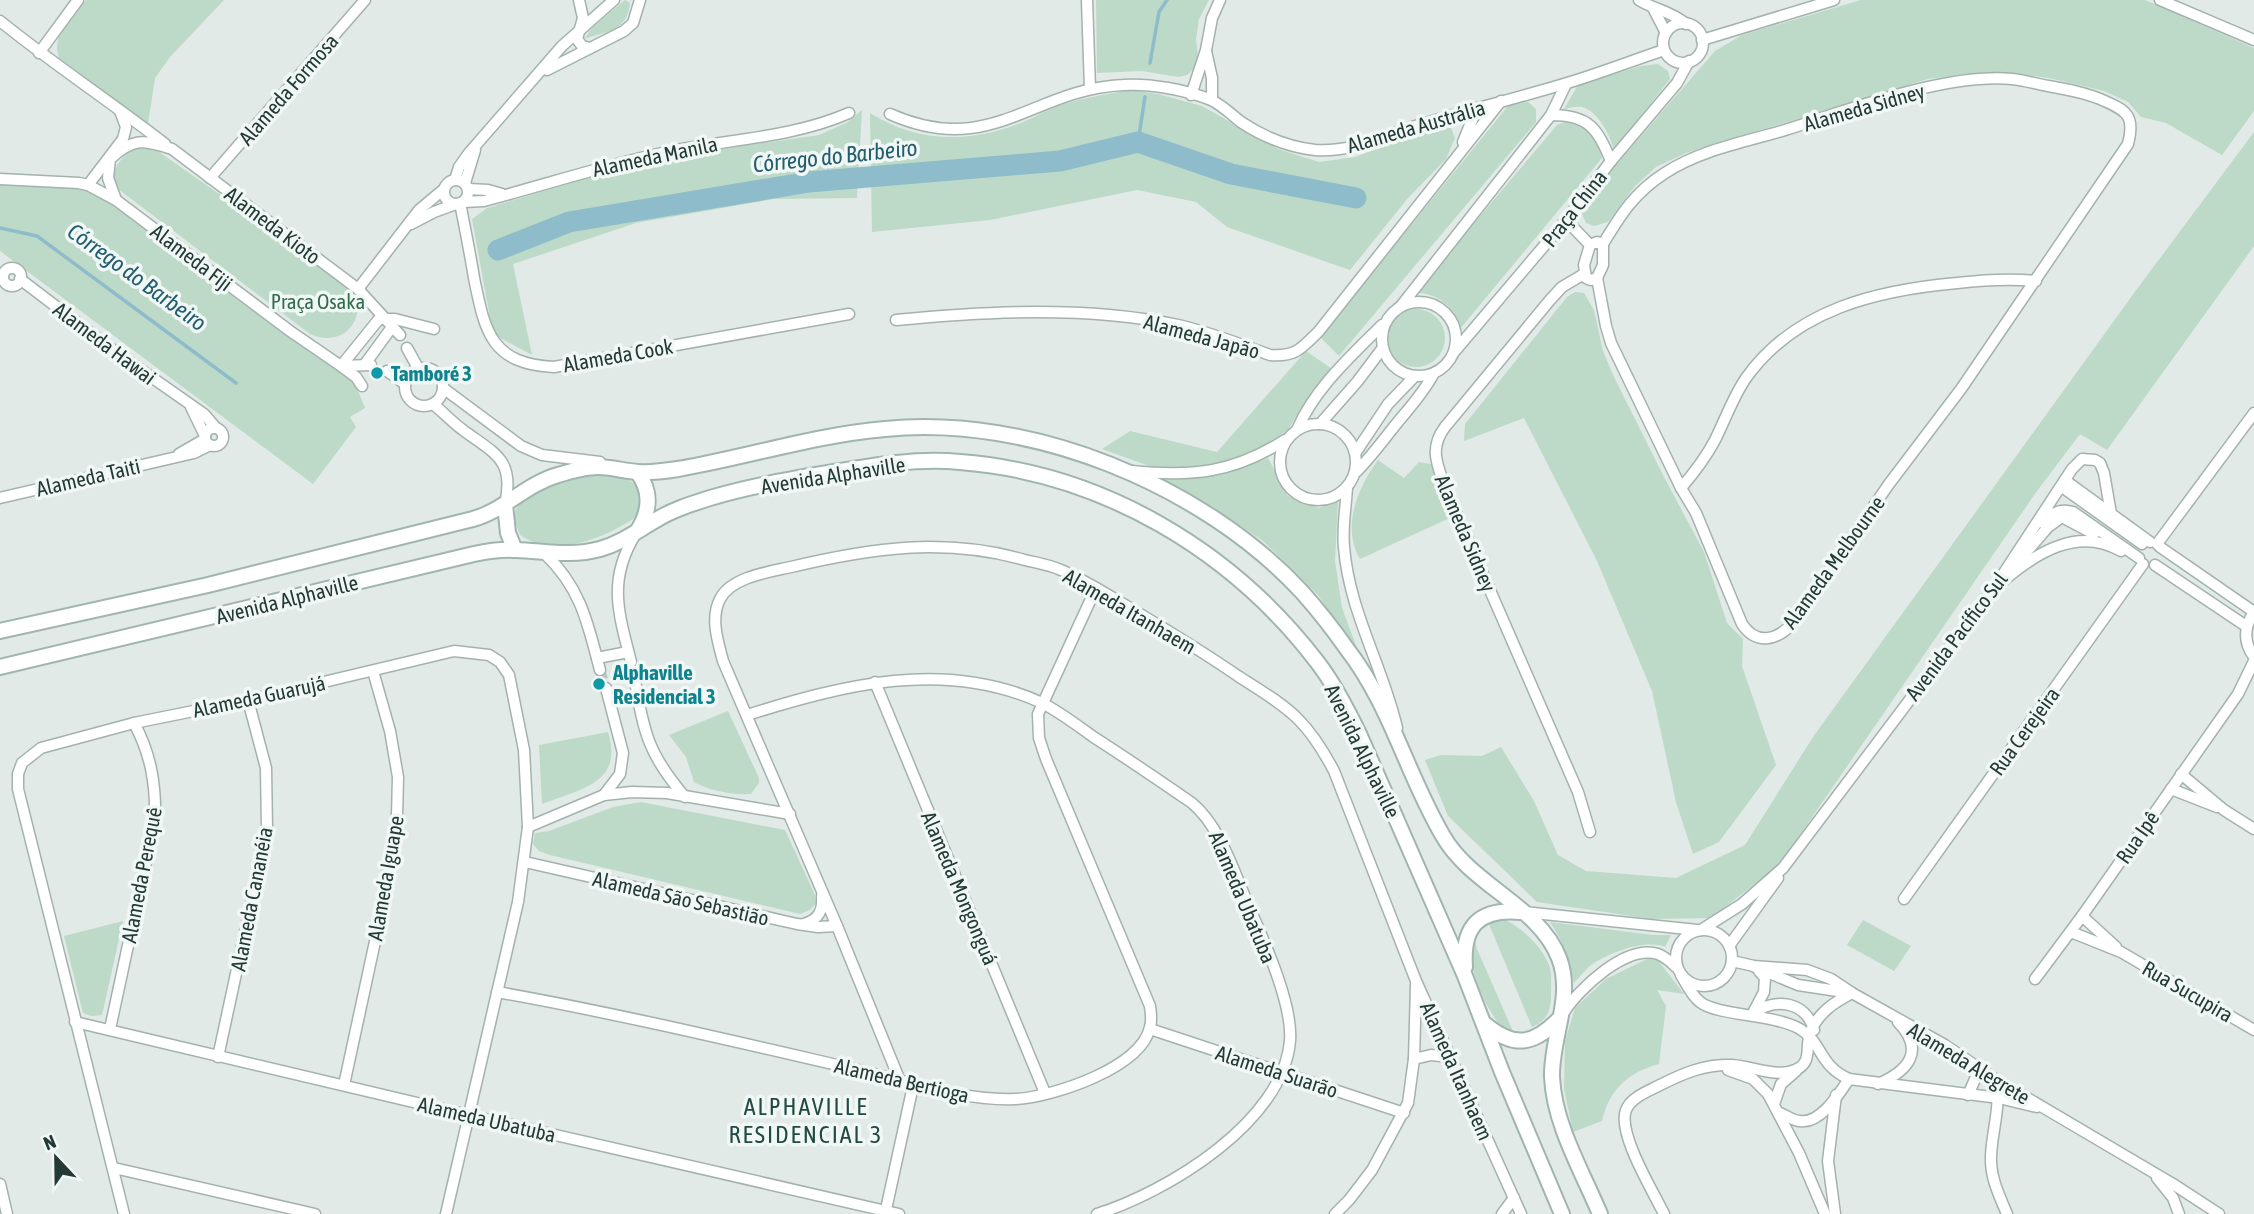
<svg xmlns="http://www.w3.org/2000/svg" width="2254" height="1214" viewBox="0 0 2254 1214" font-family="'Asap Condensed',sans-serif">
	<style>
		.green { fill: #bcdac7 }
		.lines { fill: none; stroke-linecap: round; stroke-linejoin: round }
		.stream { stroke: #8ebccb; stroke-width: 3.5 }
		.river { stroke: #8ebccb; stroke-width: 21 }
		.street-tunnel { stroke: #bbc7c4; stroke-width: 10; stroke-dasharray: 10 5; stroke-linecap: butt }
		.street-casing { stroke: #a4b2ae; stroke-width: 13 }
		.secondary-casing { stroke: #a1b5b0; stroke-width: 18 }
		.street { stroke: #fff; stroke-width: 10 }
		.secondary { stroke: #fff; stroke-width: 14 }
		.culture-dot { fill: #0f9aa8; stroke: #f1f7f5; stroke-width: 2.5 }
		.labels { text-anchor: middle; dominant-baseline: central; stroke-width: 7; stroke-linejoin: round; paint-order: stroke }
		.street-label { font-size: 21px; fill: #233a36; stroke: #f1f7f5 }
		.park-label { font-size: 21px; fill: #316d4d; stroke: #f1f7f5 }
		.culture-label { font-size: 21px; font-weight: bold; fill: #0d838f; stroke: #f1f7f5; text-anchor: start }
		.water-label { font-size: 23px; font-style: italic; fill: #225d70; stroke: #f1f7f5 }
		.quarter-label { font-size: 24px; letter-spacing: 2px; fill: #214a44; stroke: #f1f7f5 }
	</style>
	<rect width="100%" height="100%" fill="#e1eae7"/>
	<g class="green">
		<path d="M86 0H224L170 57 155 78 148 124 59 58C51 33 71 19 86 0Z"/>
		<path d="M625 0 630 3C627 31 608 31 584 39L592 28Z"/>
		<path d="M1096 0H1209L1199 19 1196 39 1198 56 1195 68 1187 75 1178 77 1142 71 1097 73Z"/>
		<path d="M1861 0H2145L2254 48V111L2222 155 2166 123 2141 117 2128 102 2104 91 2049 78 2025 75 1970 74 1928 79 1686 153 1656 167 1635 186 1608 222 1594 226 1586 223 1582 214 1602 181 1715 51 1742 35Z"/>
		<path d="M1658 64 1668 71 1670 79 1614 150C1610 135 1598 111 1582 107 1577 106 1569 108 1564 109L1578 85 1641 66Z"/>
		<path d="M1131 90 1158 94 1202 106 1278 149 1319 162 1355 157 1438 125H1450L1455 138 1446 159 1408 198 1350 270 1227 227 1196 202 1137 190 990 220 872 232 870 113C919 144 971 143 1023 122 1033 118 1043 112 1053 108 1078 98 1104 95 1131 90Z"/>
		<path d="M1528 102 1536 109V122L1339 356 1320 337 1508 106Z"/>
		<path d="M862 110 857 198 774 199 636 223 513 264 532 355 493 334 472 219 487 208 651 159 819 135 848 122Z"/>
		<path d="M1565 122C1589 127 1596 136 1602 158L1459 330C1456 306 1439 295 1416 292L1557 125Z"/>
		<path d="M2254 132V246L2107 450 2080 434 2037 491 1779 865 1711 918 1652 919 1537 902 1448 816 1425 760 1441 755 1482 756 1501 747 1534 801 1558 855 1586 871 1676 878 1745 845 1813 737 2137 289Z"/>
		<path d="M149 145 346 282C374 310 347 351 310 334L118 189C104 169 129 147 149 145Z"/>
		<path d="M0 185 59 186 94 192 354 381 365 408 350 417 356 427 313 484 0 251Z"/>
		<path d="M1575 292 1584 293 1594 310 1603 351 1614 377 1664 477 1704 552 1727 623 1743 639 1742 666 1776 765 1719 842 1693 854 1676 802 1652 691 1597 561 1524 418 1464 441 1465 424 1567 297Z"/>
		<circle cx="1416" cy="338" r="29"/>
		<path d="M1306 351 1332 369 1301 408 1288 430 1261 448 1235 460 1179 469 1152 467 1102 449 1130 431 1217 452Z"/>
		<path d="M1268 458 1288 496 1319 508 1338 501 1335 561 1342 608 1360 656 1318 595 1263 541 1213 507 1147 477H1201L1239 469Z"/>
		<path d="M1378 460 1404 478 1419 462 1431 464 1452 517 1360 559C1341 527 1358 487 1378 460Z"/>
		<path d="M602 474C623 476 652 483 640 512 637 517 629 522 623 525 595 542 550 556 520 535L513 517C521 484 574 476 602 474Z"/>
		<path d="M728 711 759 778V783L751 794C734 795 709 791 694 782L686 757 669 735Z"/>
		<path d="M608 732C624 784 580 789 542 804L539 745Z"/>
		<path d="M641 802 785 830 815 895 816 903 810 910 800 914 550 855 539 851 533 844 535 833 549 831 613 807Z"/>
		<path d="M1500 918C1519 924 1544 948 1550 968 1552 977 1551 988 1551 997 1550 1013 1547 1020 1532 1027L1488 922Z"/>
		<path d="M1863 920 1911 946 1894 971 1847 945Z"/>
		<path d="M123 921 102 1015 91 1016 83 1013 64 936Z"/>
		<path d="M1550 922 1653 935H1671L1665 947C1645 939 1612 952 1594 963 1586 968 1580 977 1574 983 1569 961 1563 941 1550 922Z"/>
		<path d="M1474 936 1477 949 1512 1029 1507 1033C1489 1016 1475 982 1470 958 1469 951 1472 943 1474 936Z"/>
		<path d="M1647 959H1657L1684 994 1657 990 1666 1006 1659 1064C1629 1072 1609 1089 1602 1121L1573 1132 1564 1089 1565 1041 1575 1008 1606 979Z"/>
	</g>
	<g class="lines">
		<g class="stream">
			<path d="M1150 63 1159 12 1167 0"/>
			<path d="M1138 142 1145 97"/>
			<path d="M0 228 37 236 236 383"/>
		</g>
		<path class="river" d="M498 250 569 222 809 182 1060 161 1138 142 1231 174 1356 198"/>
		<g class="street-tunnel">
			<path d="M631 662 635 681"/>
			<path d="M600 670 606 688"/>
		</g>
		<defs>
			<g id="street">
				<path d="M579 0 583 18 577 39 582 46 590 48"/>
				<path d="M1087 0 1090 89"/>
				<path d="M1639 0C1655 10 1671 11 1686 24"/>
				<path d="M2160 0 2254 40"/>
				<path d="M1653 8 1666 33"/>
				<path d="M0 21C53 64 111 102 165 144"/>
				<circle cx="1683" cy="43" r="20"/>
				<path d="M1702 40 1834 0"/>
				<path d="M1206 51 1212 78V100"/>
				<path d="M39 53 78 0"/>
				<path d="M547 70 624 31 633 23 640 0"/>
				<path d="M1191 95 1206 50 1212 18 1220 0"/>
				<path d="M890 114C991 159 1032 89 1123 85 1149 83 1187 90 1211 100 1222 105 1232 115 1241 122 1262 136 1289 147 1315 150 1353 153 1386 134 1422 124 1469 110 1517 98 1564 84 1598 74 1631 61 1664 50"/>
				<path d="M1551 115C1589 115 1597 128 1611 161"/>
				<path d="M1463 142 1477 108"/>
				<path d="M210 178 365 0"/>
				<path d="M0 179 79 183 88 185 116 200 290 331 341 366 371 365"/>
				<circle cx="456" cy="192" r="12"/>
				<path d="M455 180 459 167 469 153 562 46 614 0"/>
				<path d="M465 183 475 150"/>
				<path d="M88 185 123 139 126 127 120 111"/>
				<path d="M468 189 488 190 502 194"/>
				<path d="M116 200 108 178 110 159C133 138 143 139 172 149L358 289 400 335"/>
				<path d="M463 202 484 201C548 184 611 163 676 150 734 139 794 137 849 113"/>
				<path d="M460 203C465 228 470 253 474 278 485 332 491 364 554 367L849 314"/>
				<path d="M1566 220 1590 245"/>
				<path d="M411 224 434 212 456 204"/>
				<path d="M1597 242 1603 244V265L1597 278 1591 280 1586 278 1584 265 1590 245Z"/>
				<circle cx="12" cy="277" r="9"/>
				<path d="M1584 274 1562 287 1550 300 1445 427C1429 448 1437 464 1445 487L1578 792 1590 832"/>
				<path d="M1597 278 1606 326 1611 343 1681 488 1696 513 1742 624C1756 645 1776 641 1792 624L1889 484 1961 389 2128 144C2136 114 2125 110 2100 99 2083 92 2066 89 2048 86 2036 84 2024 80 2012 79 1945 73 1849 110 1785 130 1745 142 1700 150 1665 173 1635 192 1621 214 1603 244"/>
				<path d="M20 279 117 353 204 414 216 428"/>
				<path d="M358 289 419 210 444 189"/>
				<circle cx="1419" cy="339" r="37"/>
				<path d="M1401 306 1551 115 1566 84"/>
				<path d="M896 320C988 311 1087 306 1178 325 1209 332 1240 344 1270 355 1296 357 1302 348 1319 331L1501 101"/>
				<path d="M407 348 418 368"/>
				<path d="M1455 351 1566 220 1611 161 1677 83 1689 61"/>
				<path d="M365 364 392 327"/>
				<circle cx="424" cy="387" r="19"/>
				<path d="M387 371 405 384"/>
				<path d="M362 386 356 377 341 366 379 319H395L434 329"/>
				<path d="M443 388 521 446 542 455 600 462"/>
				<path d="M433 404C443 412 452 422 463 430 495 454 515 459 505 505"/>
				<path d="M191 407 205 436"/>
				<circle cx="1318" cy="462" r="38"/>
				<path d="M1320 424 1357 382 1382 349"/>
				<circle cx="214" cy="437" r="9"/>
				<path d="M1297 430C1314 389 1351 356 1382 325"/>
				<path d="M1356 452 1388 404 1415 376"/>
				<path d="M179 454 205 439"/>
				<path d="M1132 471C1192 477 1233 473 1285 440"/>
				<path d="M1356 472C1373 455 1386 436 1402 417 1414 403 1425 390 1434 373"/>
				<path d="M2066 481 2150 542"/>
				<path d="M1347 487C1346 507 1342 527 1344 547 1349 611 1383 667 1397 728"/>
				<path d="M2062 487 2142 544"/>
				<path d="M1681 488C1694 473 1706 457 1715 440 1725 420 1733 397 1746 378 1795 309 1878 290 1957 283 1983 280 2009 278 2036 281"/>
				<path d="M0 498 194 453 210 445"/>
				<path d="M2043 523C2051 513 2060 508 2073 512L2139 558"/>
				<path d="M2157 544 2254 413"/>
				<path d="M2160 547 2254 612"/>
				<path d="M545 554C581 588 588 624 600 670"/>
				<path d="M2016 564 2048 527 2062 517 2094 534"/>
				<path d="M2155 565 2246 626"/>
				<path d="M2003 581C2036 553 2078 526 2121 551"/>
				<path d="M2254 612C2244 627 2243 642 2254 657"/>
				<path d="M597 658 628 652"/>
				<path d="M631 662C619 614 607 581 635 535"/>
				<path d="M635 681C644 734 649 755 685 797"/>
				<path d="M875 682 1045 1093"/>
				<path d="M610 701 637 696"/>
				<path d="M747 715C843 685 945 658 1042 703 1060 712 1078 726 1095 738 1128 759 1160 781 1192 803 1221 827 1235 875 1250 909 1265 943 1293 1005 1290 1041 1283 1122 1167 1192 1097 1214"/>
				<path d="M2181 774 2224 810 2254 829"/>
				<path d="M2171 789 2217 807"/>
				<path d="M604 795 620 774 623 753 606 688"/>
				<path d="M528 827 604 795 632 792 667 793 790 814"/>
				<path d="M525 862 797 924 818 927 837 926"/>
				<path d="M1904 899 2143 564"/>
				<path d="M1524 912 1697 930"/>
				<path d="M2082 916 2116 947"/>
				<path d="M804 924C819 919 823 911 822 896"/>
				<circle cx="1704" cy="958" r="28"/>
				<path d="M1701 930 1742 904 1783 868 1994 588 2072 469 2082 459 2095 460 2100 463 2104 473 2111 514"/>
				<path d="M2071 932 2121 952 2254 1030"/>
				<path d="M1729 946 1778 878"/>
				<path d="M1732 961 1754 966 1807 970 1831 979 1852 993 1945 1045 1995 1079 2173 1184 2219 1214"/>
				<path d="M1755 967 1798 985 1851 993"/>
				<path d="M1681 975C1686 983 1691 995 1700 1002 1718 1016 1774 1014 1800 1029 1823 1043 1818 1065 1849 1079L1999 1098 2037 1107"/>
				<path d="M2035 979 2082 916 2238 694 2254 661"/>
				<path d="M497 992C615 1013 733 1041 850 1068 905 1080 958 1101 1016 1099 1052 1097 1142 1068 1150 1027 1152 1021 1151 1013 1150 1006L1046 759 1039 738 1038 714 1096 588"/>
				<path d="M1754 1011 1764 992 1765 978 1759 971"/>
				<path d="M1564 1012C1580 988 1626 944 1658 954 1665 957 1671 962 1676 967"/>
				<path d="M1753 1014C1774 997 1806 1001 1814 1030"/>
				<path d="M75 1022 468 1115 899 1214"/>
				<path d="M110 1029 155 820C156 785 151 754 134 723"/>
				<path d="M1150 1029 1404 1113"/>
				<path d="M218 1057 267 830 266 768 248 700"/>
				<path d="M1414 1059 1431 1055 1451 1057"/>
				<path d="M1728 1070 1753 1079 1768 1094 1799 1153 1825 1214"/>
				<path d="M1995 1079C2002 1105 1992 1129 1991 1156 1990 1177 1999 1195 2007 1214"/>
				<path d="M900 1081 837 926 723 661C718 642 710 618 720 599 731 577 769 572 791 567 871 548 944 537 1025 560 1037 563 1050 565 1061 570 1085 580 1108 595 1130 608 1167 630 1203 652 1238 676 1258 689 1281 702 1298 719 1313 734 1324 752 1334 771L1416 981 1521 1214"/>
				<path d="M1878 1084C1908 1071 1926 1051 1898 1022"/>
				<path d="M344 1085 379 923 397 816 398 777 390 731 373 671"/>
				<path d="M1968 1095 1976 1077V1065"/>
				<path d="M1774 1104 1781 1084 1796 1071"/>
				<path d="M1778 1112C1785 1115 1792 1120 1799 1121 1820 1125 1839 1094 1849 1079"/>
				<path d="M114 1168 315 1214"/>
				<path d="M2157 1178 2173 1198 2179 1214"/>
				<path d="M0 1184 7 1214"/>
				<path d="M124 1214 18 789V774L22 763 41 748 134 723 248 700 454 651 489 655 500 662 509 675 524 750 528 827 518 902 446 1214"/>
				<path d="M885 1214 913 1086"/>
				<path d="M1335 1214 1349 1200 1372 1170 1408 1103 1414 1059 1416 985"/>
				<path d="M1502 1214 1514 1198"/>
				<path d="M1664 1214C1653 1191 1617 1133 1626 1110 1631 1097 1649 1091 1660 1085 1684 1073 1705 1064 1732 1065 1751 1066 1776 1078 1795 1070 1813 1063 1805 1046 1810 1033 1818 1013 1833 1003 1852 993"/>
				<path d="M1835 1214 1828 1161 1836 1095"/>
			</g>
			<g id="secondary">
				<path d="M637 472C652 491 650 511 638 530"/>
				<path d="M505 505 508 533 515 550"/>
				<path d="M0 631 208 585 473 519C505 510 526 484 558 475 571 471 584 467 598 467 611 467 624 471 638 472 651 473 665 471 678 469 747 457 815 435 885 429 1030 414 1203 485 1302 592 1318 610 1333 629 1347 649 1391 706 1407 775 1443 836 1471 885 1539 906 1559 958 1574 997 1551 1037 1552 1077 1554 1124 1582 1171 1600 1214"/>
				<path d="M0 667 474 554C488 551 502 549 516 550 545 551 571 557 600 549 621 543 637 531 656 520 672 510 691 504 710 498 750 486 792 479 834 472 875 465 918 458 960 462 1102 473 1232 550 1318 663 1335 685 1348 711 1360 736L1465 976 1502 1072 1562 1214"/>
				<path d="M1465 967C1462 926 1479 908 1521 912"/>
				<path d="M1486 1025C1514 1048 1533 1045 1558 1020"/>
			</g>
		</defs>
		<use href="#street" class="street-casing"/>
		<use href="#secondary" class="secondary-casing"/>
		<use href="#street" class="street"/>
		<use href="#secondary" class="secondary"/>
	</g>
	<g class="culture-dot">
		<circle cx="377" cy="373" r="7"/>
		<circle cx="599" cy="684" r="7"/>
	</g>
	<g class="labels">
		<g class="street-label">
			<text transform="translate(288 89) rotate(-49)">Alameda Formosa</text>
			<text transform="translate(1864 107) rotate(-16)">Alameda Sidney</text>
			<text transform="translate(1416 126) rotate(-16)">Alameda Austrália</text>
			<text transform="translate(655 156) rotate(-12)">Alameda Manila</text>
			<text transform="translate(1574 208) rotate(-52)">Praça China</text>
			<text transform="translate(273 225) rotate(37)">Alameda Kioto</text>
			<text transform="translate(192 257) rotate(37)">Alameda Fiji</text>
			<text transform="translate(1202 336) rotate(15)">Alameda Japão</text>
			<text transform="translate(105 343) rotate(37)">Alameda Hawai</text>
			<text transform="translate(618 355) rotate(-10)">Alameda Cook</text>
			<text transform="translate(833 475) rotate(-9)">Avenida Alphaville</text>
			<text transform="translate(88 477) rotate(-13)">Alameda Taiti</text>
			<text transform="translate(1466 533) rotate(67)">Alameda Sidney</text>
			<text transform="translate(1833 562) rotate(-54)">Alameda Melbourne</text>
			<text transform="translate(287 599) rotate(-14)">Avenida Alphaville</text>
			<text transform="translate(1130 611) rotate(30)">Alameda Itanhaem</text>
			<text transform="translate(1956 636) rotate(-53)">Avenida Pacífico Sul</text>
			<text transform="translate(259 696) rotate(-12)">Alameda Guarujá</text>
			<text transform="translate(2024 731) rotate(-54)">Rua Cerejeira</text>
			<text transform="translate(1363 751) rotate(64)">Avenida Alphaville</text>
			<text transform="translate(2137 837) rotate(-55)">Rua Ipê</text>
			<text transform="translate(141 875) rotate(-79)">Alameda Perequê</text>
			<text transform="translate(385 878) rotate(-80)">Alameda Iguape</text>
			<text transform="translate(960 888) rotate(67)">Alameda Mongonguá</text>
			<text transform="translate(1243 897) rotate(67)">Alameda Ubatuba</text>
			<text transform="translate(681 898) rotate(13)">Alameda São Sebastião</text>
			<text transform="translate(251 899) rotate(-79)">Alameda Cananéia</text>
			<text transform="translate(2188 991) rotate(30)">Rua Sucupira</text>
			<text transform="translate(1969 1063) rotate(31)">Alameda Alegrete</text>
			<text transform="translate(1277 1071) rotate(18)">Alameda Suarão</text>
			<text transform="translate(1457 1071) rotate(66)">Alameda Itanhaem</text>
			<text transform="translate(902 1080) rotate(13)">Alameda Bertioga</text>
			<text transform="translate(487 1119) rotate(13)">Alameda Ubatuba</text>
		</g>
		<g class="park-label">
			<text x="318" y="301">Praça Osaka</text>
		</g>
		<g class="culture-label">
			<text x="391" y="373">Tamboré 3</text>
			<text x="613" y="672">Alphaville<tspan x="613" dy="24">Residencial 3</tspan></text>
		</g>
		<g class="water-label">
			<text transform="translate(835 156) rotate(-6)">Córrego do Barbeiro</text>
			<text transform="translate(137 277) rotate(36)">Córrego do Barbeiro</text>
		</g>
		<g class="quarter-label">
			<text x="806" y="1106">ALPHAVILLE<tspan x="806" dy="28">RESIDENCIAL 3</tspan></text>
		</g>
	</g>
	<g transform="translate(56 1158) rotate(338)" stroke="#f1f7f5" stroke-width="5" paint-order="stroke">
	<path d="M0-5L12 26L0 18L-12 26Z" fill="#233a36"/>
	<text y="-10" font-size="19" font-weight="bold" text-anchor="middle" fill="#233a36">N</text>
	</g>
</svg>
